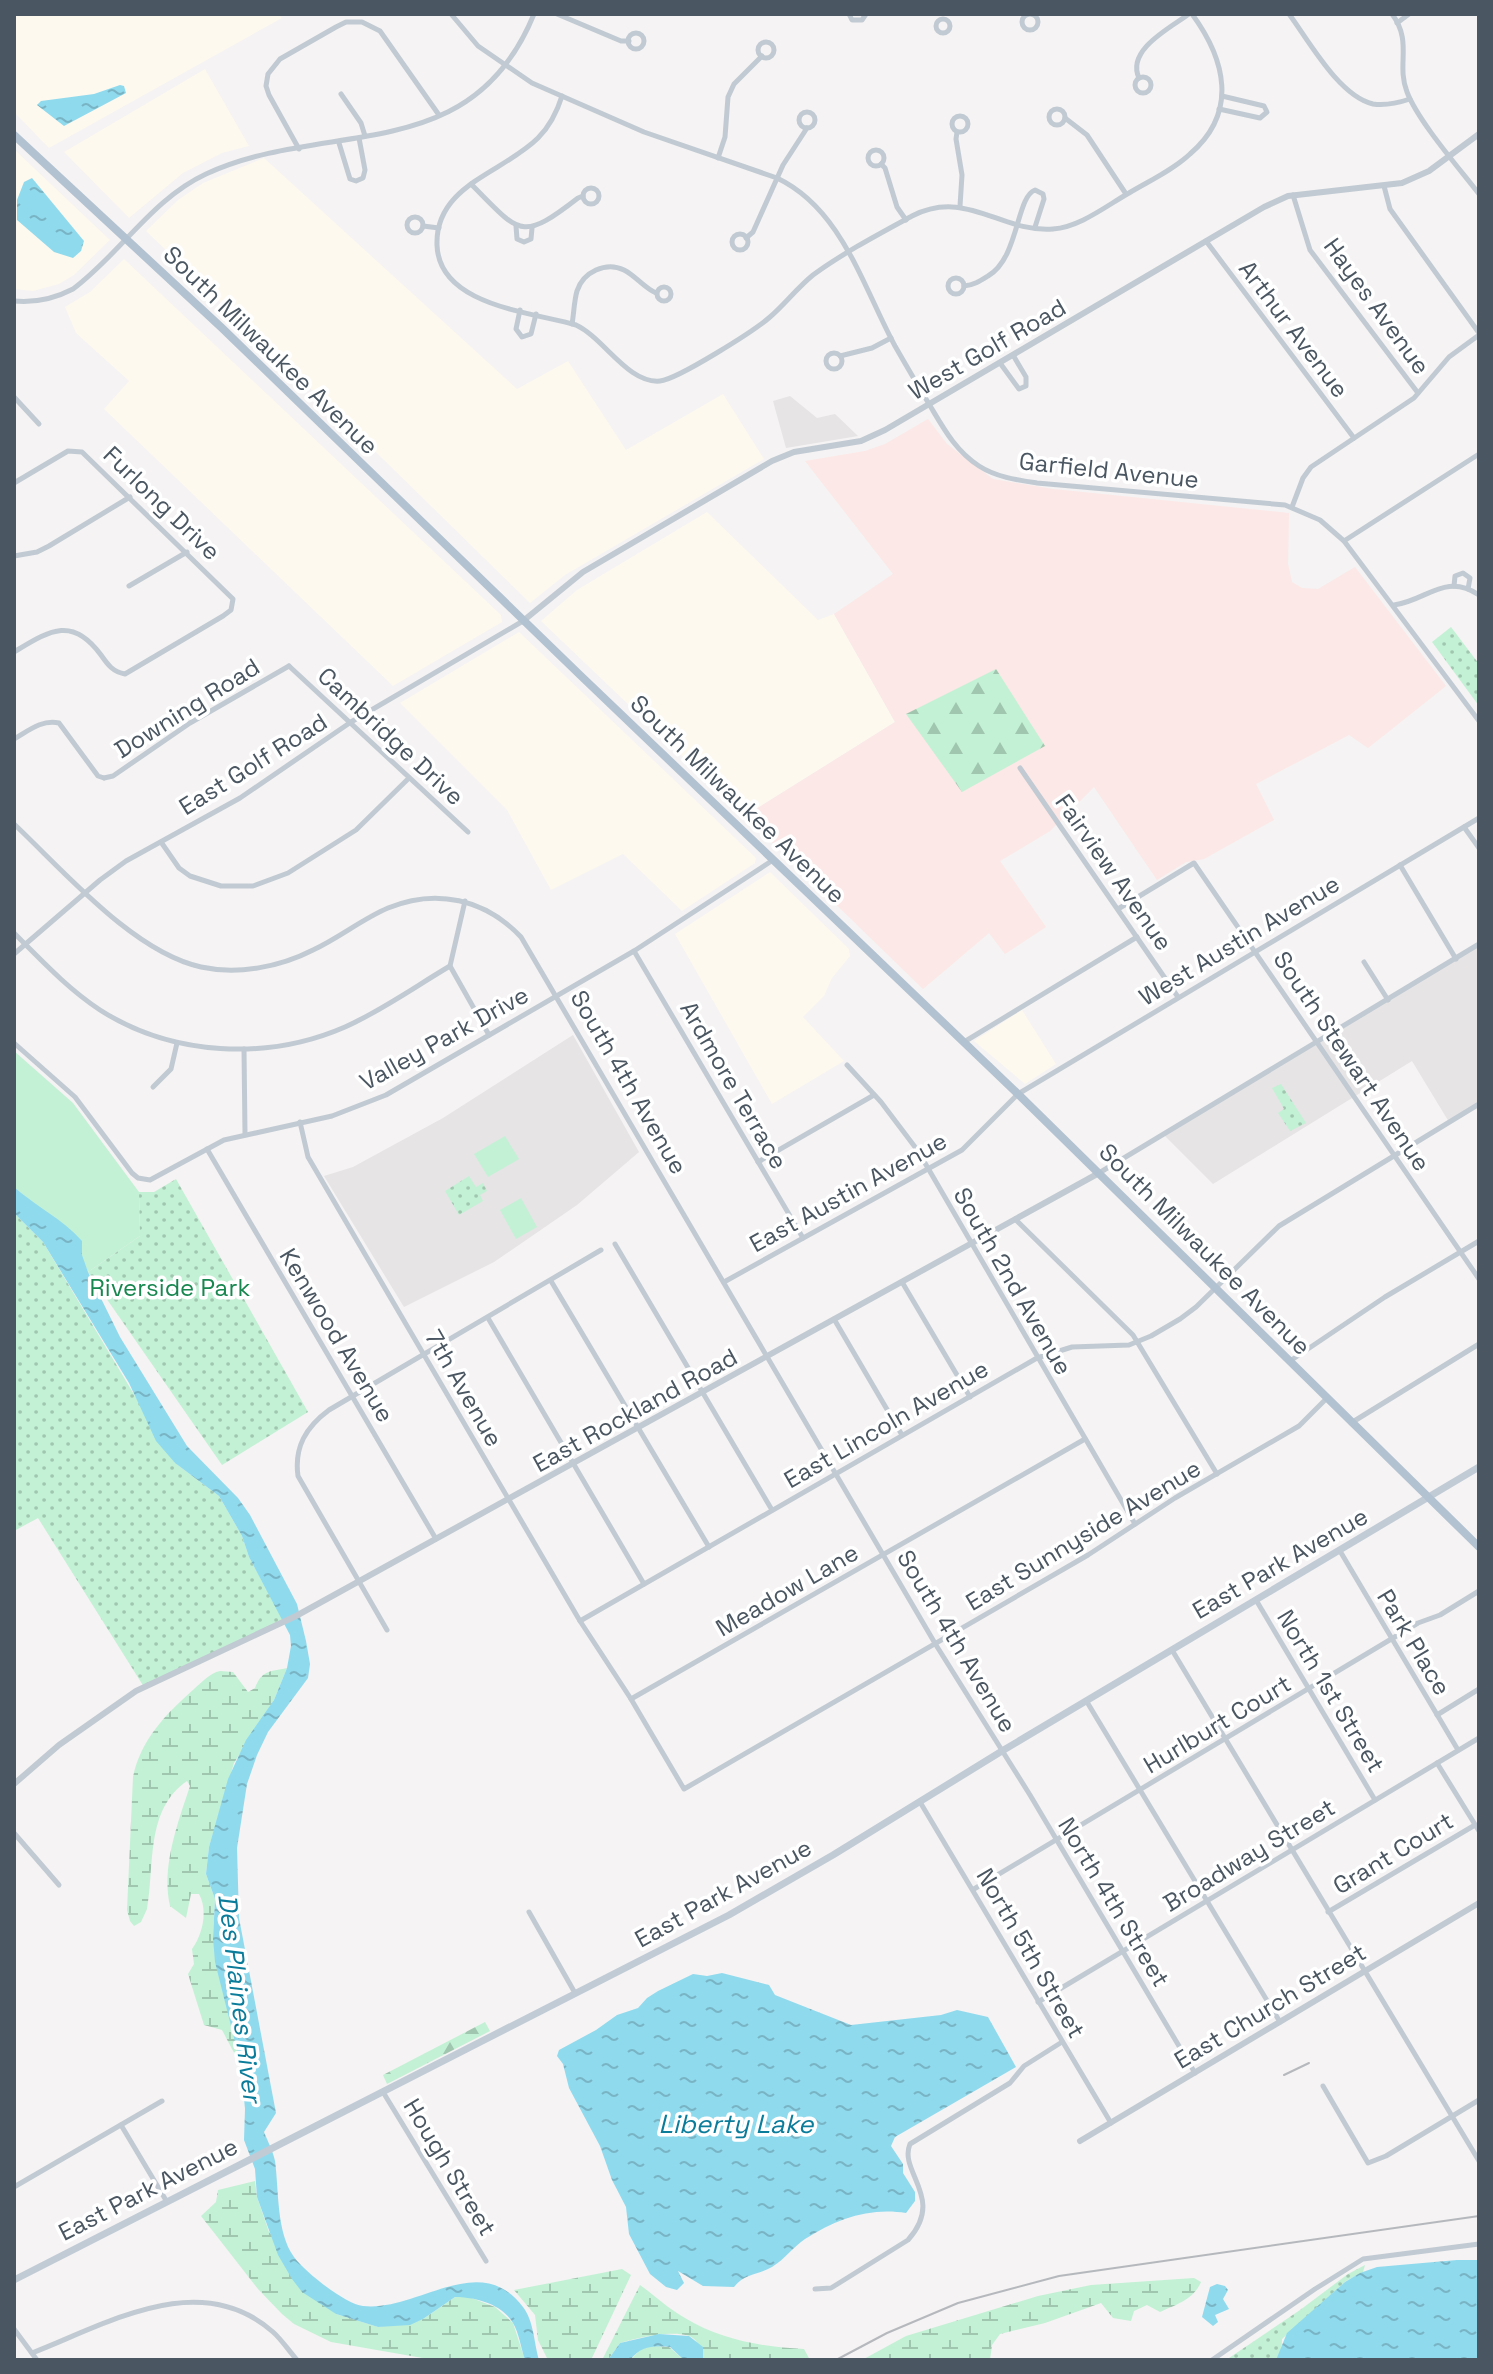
<svg xmlns="http://www.w3.org/2000/svg" width="1493" height="2374" viewBox="0 0 1493 2374" font-family="'Space Grotesk',sans-serif">
	<style>
		.commercial { fill: #fdf9ef }
		.education { fill: #e6e4e5 }
		.medical { fill: #fce8e6 }
		.grass { fill: #c3f1d5 }
		.forest { fill: url(#forest-firs) }
		.wetland { fill: url(#wetland-marsh) }
		.park { fill: url(#park-dots) }
		.water { fill: url(#water-ripples) }
		.lines { fill: none; stroke-linecap: round; stroke-linejoin: round }
		.minor { stroke: #c1cad2; stroke-width: 5 }
		.tertiary { stroke: #c1cad2; stroke-width: 6 }
		.secondary { stroke: #c1cbd6; stroke-width: 7 }
		.primary { stroke: #b3c2d1; stroke-width: 8 }
		.rail { stroke: #b5b8bd; stroke-width: 2 }
		.labels { text-anchor: middle; dominant-baseline: central; stroke-width: 7; stroke-linejoin: round; paint-order: stroke }
		.street-label { font-size: 24px; fill: #4a5661; stroke: #fff }
		.park-label { font-size: 24px; fill: #17864f; stroke: #fff }
		.water-label { font-size: 26px; font-style: italic; fill: #0c7c9b; stroke: #fff }
	</style>
	<defs>
		<pattern id="forest-firs" width="22" height="20" patternUnits="userSpaceOnUse" patternTransform="scale(2)"><rect width="22" height="20" fill="#c3f1d5"/><path d="M5 1l3.5 6h-7zM16 11l3.5 6h-7z" fill="#a0c6b0"/></pattern>
		<pattern id="wetland-marsh" width="20" height="14" patternUnits="userSpaceOnUse" patternTransform="scale(2)"><rect width="20" height="14" fill="#c3f1d5"/><path d="M1 5h8M5 5V1M11 12h8M15 12V8" fill="none" stroke="#a0c6b0"/></pattern>
		<pattern id="park-dots" width="8" height="8" patternUnits="userSpaceOnUse" patternTransform="scale(2)"><rect width="8" height="8" fill="#c3f1d5"/><path d="M2 2h.1M6 6h.1" fill="none" stroke="#a0c6b0" stroke-width="1.8" stroke-linecap="round"/></pattern>
		<pattern id="water-ripples" width="26" height="14" patternUnits="userSpaceOnUse" patternTransform="scale(2)"><rect width="26" height="14" fill="#90daee"/><path d="M2 4q2-2 4 0t4 0M15 11q2-2 4 0t4 0" fill="none" stroke="#78b4c4"/></pattern>
	</defs>
	<rect width="100%" height="100%" fill="#f5f3f3"/>
	<g class="commercial">
		<path d="M14 14H278L282 18 49 148 14 112Z"/>
		<path d="M205 69 249 146 222 153 183 173 129 218 64 152Z"/>
		<path d="M14 149 110 240 74 275 59 284 33 291 14 289Z"/>
		<path d="M264 158 517 389 568 361 626 450 723 394 764 459 565 575 530 603 337 414 146 231 178 200 203 183Z"/>
		<path d="M124 259 501 615 502 622 393 686 104 409 129 381 76 333 65 307 90 292Z"/>
		<path d="M707 512 818 620 834 614 895 722 745 816 541 621 577 590Z"/>
		<path d="M519 632 756 858 755 863 682 911 623 854 551 890 507 810 400 703Z"/>
		<path d="M770 872 849 949 850 956 832 978 824 996 803 1017 844 1061 772 1104 675 934Z"/>
		<path d="M1022 1010 1056 1064 1025 1084 974 1041Z"/>
	</g>
	<g class="education">
		<path d="M790 396 817 418 835 414 858 436 786 448 773 401Z"/>
		<path d="M1479 944V1104L1449 1122 1412 1061 1213 1184 1164 1135Z"/>
		<path d="M573 1035 639 1152 577 1205 494 1262 404 1307 324 1176 353 1167 443 1118Z"/>
	</g>
	<path class="medical" d="M928 419 947 444 993 479 1053 489 1289 513 1288 564 1292 582 1302 588 1318 589 1355 567 1446 686 1368 748 1349 735 1256 784 1274 820 1204 859 1186 862 1157 880 1094 787 1050 831 1000 861 1046 927 1005 954 989 933 923 989 745 816 895 722 834 614 893 574 805 461 865 451 885 444Z"/>
	<g class="grass">
		<path d="M14 1051 73 1103 139 1192 140 1236 88 1272C72 1230 46 1215 14 1187Z"/>
		<path d="M505 1136 519 1159 488 1177 474 1154Z"/>
		<path d="M521 1198 537 1227 516 1239 500 1210Z"/>
	</g>
	<g class="forest">
		<path d="M996 669 1045 746 962 792 906 714Z"/>
		<path d="M485 2022 490 2031 387 2084 383 2075Z"/>
	</g>
	<g class="wetland">
		<path d="M287 1668 274 1700 234 1763 209 1847 206 1874 215 1899 213 1938 241 2066 222 2030 204 2025 188 1974 194 1964 192 1949C203 1934 208 1910 199 1894H191L186 1918 170 1906C161 1868 178 1822 190 1786L187 1781C145 1810 155 1865 147 1909L141 1922 134 1926 130 1921 127 1910 133 1777C141 1739 166 1714 194 1689 201 1683 210 1673 220 1671 224 1671 228 1672 233 1672L248 1692 255 1688C262 1670 269 1672 287 1668Z"/>
		<path d="M255 2181 257 2197 269 2232 336 2314 378 2327 423 2319 455 2297H469L495 2307 513 2323 525 2360H434L331 2342 294 2324 282 2314 258 2289 201 2216 216 2202 218 2190Z"/>
		<path d="M622 2269 631 2275 591 2360H548L538 2340 535 2315 514 2290Z"/>
		<path d="M1194 2278 1201 2282C1193 2300 1177 2304 1160 2312L1147 2305 1134 2311 1131 2321 1113 2318 1101 2303 1045 2323 1000 2334 992 2345 990 2360H862L906 2336 1038 2296 1091 2285Z"/>
		<path d="M640 2285C655 2296 669 2309 685 2318 721 2340 763 2347 804 2349L810 2360H703C701 2355 699 2346 696 2341 686 2326 635 2338 620 2343L608 2360H602Z"/>
		<path d="M652 2346 669 2347 684 2360H630L642 2348Z"/>
	</g>
	<g class="park">
		<path d="M1451 627 1479 664V706L1432 642Z"/>
		<path d="M1281 1084 1306 1123 1290 1131 1278 1113 1284 1109 1272 1088Z"/>
		<path d="M469 1176 476 1187 483 1183 487 1191 480 1195 483 1201 459 1215 445 1191Z"/>
		<path d="M176 1179 308 1412 222 1465 88 1272 140 1236 139 1192H154Z"/>
		<path d="M14 1213 43 1242 175 1463 219 1496 242 1536 249 1557 284 1622 144 1687 38 1518 14 1531Z"/>
		<path d="M1365 2265 1363 2272 1346 2281 1282 2339 1281 2360H1226L1300 2310 1348 2274Z"/>
	</g>
	<g class="water">
		<path d="M120 85 124 86 126 93 64 126 37 105 41 101 94 94Z"/>
		<path d="M32 178 84 241 81 251 73 258 54 252 17 220V200L24 182Z"/>
		<path d="M14 1187C35 1206 63 1219 82 1241V1255L88 1272 120 1337 187 1446 238 1498 250 1515 297 1604 306 1641 310 1664 308 1678 268 1732 257 1755 247 1784 237 1848 239 1918 276 2113 264 2132C268 2142 273 2151 275 2161 279 2190 276 2232 294 2257 305 2272 345 2304 363 2306 418 2312 479 2249 523 2307 534 2321 534 2344 539 2360H525C521 2348 519 2333 513 2323 502 2304 475 2297 455 2297L423 2319 410 2325 378 2327 336 2314 302 2292 292 2279 278 2255 257 2197 255 2169 244 2140 245 2109 241 2066 215 1962 213 1938 215 1899 206 1874 209 1847 228 1779 246 1740 274 1700 287 1668 291 1646 290 1635 249 1557 242 1536 219 1496 175 1463 156 1441 129 1383 43 1242 14 1213Z"/>
		<path d="M722 1973 769 1985 775 1995 851 2025 941 2015 957 2010 988 2017 1016 2067 895 2137 891 2146 903 2164V2173L915 2192V2201L906 2213C870 2207 836 2219 805 2239 793 2247 785 2259 772 2267 758 2275 745 2273 734 2287L703 2286 678 2271 684 2283 677 2290 666 2287 650 2274 629 2234 626 2207 612 2180 600 2146 569 2088 563 2064 557 2056 559 2050 596 2030 617 2015 638 2008 647 1998 658 1991 693 1974 707 1976Z"/>
		<path d="M1457 2260H1479V2360H1276L1287 2333 1345 2282 1360 2273 1377 2267Z"/>
		<path d="M1217 2284 1225 2286 1228 2290 1223 2299 1229 2309 1215 2315 1218 2322 1213 2326 1202 2317 1210 2287Z"/>
		<path d="M659 2334 689 2336 703 2347V2360H684L670 2347C652 2346 641 2346 630 2360H608L620 2343Z"/>
	</g>
	<g class="lines">
		<g class="minor">
			<path d="M451 14 478 46 532 83 644 132 777 178C842 209 863 287 895 346 907 367 920 389 932 409 945 431 957 452 979 466 996 477 1017 480 1037 483L1285 505 1320 520 1344 541 1479 721"/>
			<path d="M557 14 621 41H629"/>
			<path d="M849 14 852 20H862L866 14"/>
			<path d="M1289 14C1309 41 1339 96 1373 104 1386 106 1398 103 1410 99"/>
			<path d="M1392 14C1413 42 1396 64 1407 92 1418 121 1459 168 1479 194"/>
			<circle cx="1030" cy="22" r="8"/>
			<circle cx="943" cy="26" r="7"/>
			<path d="M1397 23 1409 14"/>
			<circle cx="636" cy="41" r="8"/>
			<circle cx="766" cy="50" r="8"/>
			<circle cx="1143" cy="85" r="8"/>
			<path d="M1139 78C1126 50 1170 28 1189 14"/>
			<path d="M341 94 361 123 365 136"/>
			<path d="M562 96C557 112 550 126 538 138 503 173 435 185 437 245 439 306 532 312 576 325 604 338 628 384 660 381 678 379 754 331 770 317 785 304 797 288 813 275 843 253 879 234 912 216 966 188 1001 233 1053 229 1080 227 1106 206 1129 193 1149 181 1173 170 1190 154 1239 112 1225 59 1192 14"/>
			<path d="M1219 109 1260 118 1267 112 1264 106 1222 96"/>
			<circle cx="1057" cy="117" r="8"/>
			<circle cx="807" cy="120" r="8"/>
			<circle cx="960" cy="124" r="8"/>
			<path d="M1065 118 1087 135 1126 194"/>
			<path d="M957 132 956 139 962 175 960 206"/>
			<path d="M339 143 350 179 356 181 363 178 365 170 359 138"/>
			<path d="M299 149 269 95 266 86 268 74 280 59 336 27 346 22H362L380 31 439 115"/>
			<circle cx="876" cy="158" r="8"/>
			<path d="M718 158 725 137 728 97 734 84 762 56"/>
			<path d="M881 164 885 168 897 207 906 220"/>
			<path d="M471 184C520 233 520 243 578 198L583 196"/>
			<path d="M1384 186 1390 209 1479 333"/>
			<circle cx="591" cy="196" r="8"/>
			<path d="M1293 195 1310 250 1418 393"/>
			<circle cx="415" cy="225" r="8"/>
			<path d="M423 226 439 228"/>
			<path d="M516 226 517 239 524 242 531 239 532 228"/>
			<circle cx="740" cy="242" r="8"/>
			<path d="M746 238 753 232 783 165 807 128"/>
			<path d="M1206 241 1354 438"/>
			<circle cx="956" cy="286" r="8"/>
			<path d="M964 286C974 285 980 281 988 276 1019 258 1016 197 1035 190L1043 194 1044 199 1035 227"/>
			<circle cx="664" cy="294" r="7"/>
			<path d="M14 301C36 303 54 299 73 289 120 254 152 199 206 174 327 118 471 169 534 14"/>
			<path d="M520 310 516 329 522 337 531 334 536 314"/>
			<path d="M572 324C574 313 574 301 577 291 583 272 606 261 624 270 636 276 644 288 656 293"/>
			<circle cx="834" cy="361" r="8"/>
			<path d="M840 356 872 348 891 338"/>
			<path d="M1000 363 1019 389 1026 386V377L1013 355"/>
			<path d="M14 397 39 424"/>
			<path d="M14 483 68 451 82 452 233 599 231 610 223 616 125 674C113 672 108 665 101 655 72 615 49 631 14 652"/>
			<path d="M1292 507 1303 478 1311 467 1414 398 1449 357 1479 335"/>
			<path d="M1344 541 1479 454"/>
			<path d="M14 556 37 552 49 546 130 497"/>
			<path d="M129 586 187 552"/>
			<path d="M1454 586 1455 576 1463 573 1470 578 1468 589"/>
			<path d="M1394 605C1426 601 1445 572 1479 595"/>
			<path d="M289 666 468 832"/>
			<path d="M14 739C28 731 42 719 59 723L98 776 104 778"/>
			<path d="M1020 768 1178 997"/>
			<path d="M104 778 113 776 190 723 289 666"/>
			<path d="M14 824C64 871 133 952 201 967 238 975 280 967 313 950 339 938 362 919 388 908 436 888 485 899 521 937L936 1645 1030 1795 1195 2073"/>
			<path d="M1464 827 1479 848"/>
			<path d="M161 842 179 868 190 876 221 886H253L288 873 356 830 409 778"/>
			<path d="M1400 865 1456 959"/>
			<path d="M465 901 450 966 489 1035"/>
			<path d="M1118 909 1194 863 1479 1279"/>
			<path d="M14 933C41 960 68 989 100 1010 172 1056 267 1061 345 1027 381 1011 416 986 450 966"/>
			<path d="M634 951 803 1238"/>
			<path d="M14 954 100 880 126 861 240 798 351 722 523 621"/>
			<path d="M1364 962 1388 1000"/>
			<path d="M964 1042 1137 937"/>
			<path d="M14 1043 75 1097 132 1173 138 1178 150 1180 224 1140 332 1116 386 1095 634 951 773 860"/>
			<path d="M244 1049 245 1134"/>
			<path d="M847 1065 881 1102 918 1151 1135 1524"/>
			<path d="M153 1087 171 1069 177 1043"/>
			<path d="M300 1122 308 1157 580 1621 631 1699 684 1789 1088 1555 1175 1498 1299 1426 1327 1398"/>
			<path d="M207 1149 436 1539"/>
			<path d="M758 1162 874 1095"/>
			<path d="M1099 1173 1479 944"/>
			<path d="M1015 1219 1133 1335 1217 1474"/>
			<path d="M615 1244 772 1510"/>
			<path d="M551 1281 709 1547"/>
			<path d="M724 1282 962 1150 1018 1094 1479 818"/>
			<path d="M902 1282 970 1397"/>
			<path d="M488 1318 644 1584"/>
			<path d="M834 1319 902 1435"/>
			<path d="M1290 1361 1385 1297 1479 1241"/>
			<path d="M1351 1423 1479 1344"/>
			<path d="M1340 1551 1458 1750"/>
			<path d="M1256 1600 1375 1800"/>
			<path d="M580 1621 1037 1358 1072 1347 1129 1345 1151 1336 1180 1319 1196 1307 1279 1226 1479 1104"/>
			<path d="M387 1630 298 1476C294 1447 306 1427 329 1410L601 1250"/>
			<path d="M1172 1650 1479 2161"/>
			<path d="M631 1699 1085 1439"/>
			<path d="M1087 1702 1280 2022"/>
			<path d="M1437 1715 1479 1689"/>
			<path d="M1437 1763 1479 1831"/>
			<path d="M920 1802 1111 2123"/>
			<path d="M14 1833 59 1885"/>
			<path d="M974 1889 1418 1623 1440 1615 1479 1591"/>
			<path d="M529 1912 575 1993"/>
			<path d="M1328 1912 1475 1825"/>
			<path d="M1038 2002 1479 1738"/>
			<path d="M1323 2086 1368 2163 1386 2156 1479 2100"/>
			<path d="M383 2092 486 2261"/>
			<path d="M121 2125 167 2202"/>
			<path d="M14 2187 162 2101"/>
			<path d="M815 2289 831 2288 908 2240C946 2198 898 2172 910 2144L1010 2083 1024 2066 1062 2042"/>
			<path d="M14 2329 37 2360"/>
			<path d="M32 2353C107 2324 200 2267 273 2332 282 2340 289 2351 297 2360"/>
			<path d="M1212 2360 1315 2289 1363 2259 1479 2244"/>
		</g>
		<g class="tertiary">
			<path d="M523 621 583 572 772 461 794 452 861 441 885 430 1264 207 1288 196 1402 183 1429 171 1479 134"/>
			<path d="M14 1784 59 1745 136 1691 296 1616 1099 1173"/>
			<path d="M1080 2141 1479 1903"/>
		</g>
		<path class="secondary" d="M14 2280 729 1915 833 1855 1002 1751 1479 1467"/>
		<path class="primary" d="M14 135 222 328 580 675 1018 1094 1479 1547"/>
		<g class="rail">
			<path d="M1284 2075 1309 2063"/>
			<path d="M836 2360 887 2333 958 2303 1059 2276 1479 2216"/>
		</g>
	</g>
	<g class="labels">
		<g class="street-label">
			<text transform="translate(1377 306) rotate(54)">Hayes Avenue</text>
			<text transform="translate(1294 329) rotate(53)">Arthur Avenue</text>
			<text transform="translate(987 349) rotate(-30)">West Golf Road</text>
			<text transform="translate(271 350) rotate(44)">South Milwaukee Avenue</text>
			<text transform="translate(1109 470) rotate(6)">Garfield Avenue</text>
			<text transform="translate(162 503) rotate(44)">Furlong Drive</text>
			<text transform="translate(187 708) rotate(-32)">Downing Road</text>
			<text transform="translate(391 736) rotate(43)">Cambridge Drive</text>
			<text transform="translate(253 764) rotate(-32)">East Golf Road</text>
			<text transform="translate(738 799) rotate(44)">South Milwaukee Avenue</text>
			<text transform="translate(1114 872) rotate(55)">Fairview Avenue</text>
			<text transform="translate(1239 940) rotate(-31)">West Austin Avenue</text>
			<text transform="translate(444 1038) rotate(-29)">Valley Park Drive</text>
			<text transform="translate(1352 1061) rotate(56)">South Stewart Avenue</text>
			<text transform="translate(629 1082) rotate(60)">South 4th Avenue</text>
			<text transform="translate(734 1085) rotate(60)">Ardmore Terrace</text>
			<text transform="translate(848 1192) rotate(-29)">East Austin Avenue</text>
			<text transform="translate(1205 1249) rotate(45)">South Milwaukee Avenue</text>
			<text transform="translate(1013 1281) rotate(60)">South 2nd Avenue</text>
			<text transform="translate(337 1335) rotate(59)">Kenwood Avenue</text>
			<text transform="translate(464 1388) rotate(60)">7th Avenue</text>
			<text transform="translate(635 1410) rotate(-29)">East Rockland Road</text>
			<text transform="translate(886 1424) rotate(-30)">East Lincoln Avenue</text>
			<text transform="translate(1083 1535) rotate(-31)">East Sunnyside Avenue</text>
			<text transform="translate(1280 1563) rotate(-30)">East Park Avenue</text>
			<text transform="translate(787 1590) rotate(-30)">Meadow Lane</text>
			<text transform="translate(957 1641) rotate(59)">South 4th Avenue</text>
			<text transform="translate(1414 1642) rotate(59)">Park Place</text>
			<text transform="translate(1331 1691) rotate(59)">North 1st Street</text>
			<text transform="translate(1217 1724) rotate(-31)">Hurlburt Court</text>
			<text transform="translate(1393 1853) rotate(-31)">Grant Court</text>
			<text transform="translate(1249 1855) rotate(-31)">Broadway Street</text>
			<text transform="translate(723 1893) rotate(-29)">East Park Avenue</text>
			<text transform="translate(1114 1902) rotate(59)">North 4th Street</text>
			<text transform="translate(1031 1953) rotate(60)">North 5th Street</text>
			<text transform="translate(1270 2006) rotate(-31)">East Church Street</text>
			<text transform="translate(450 2167) rotate(59)">Hough Street</text>
			<text transform="translate(148 2189) rotate(-27)">East Park Avenue</text>
		</g>
		<g class="park-label">
			<text x="170" y="1287">Riverside Park</text>
		</g>
		<g class="water-label">
			<text transform="translate(240 1998) rotate(83)">Des Plaines River</text>
			<text x="736" y="2124">Liberty Lake</text>
		</g>
	</g>
	<rect width="1493" height="2374" fill="none" stroke="#4a5661" stroke-width="32"/>
</svg>
